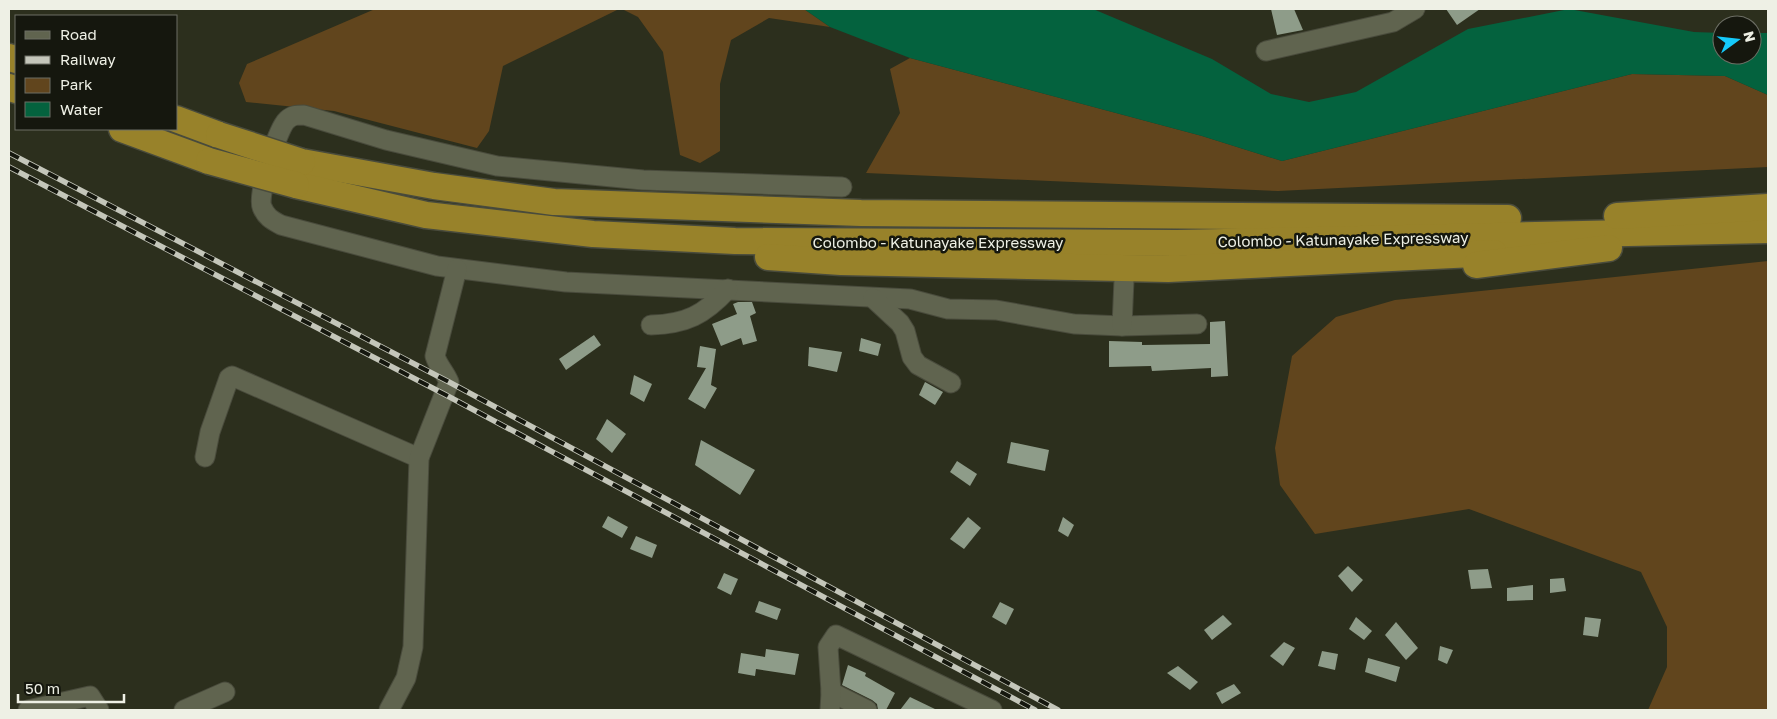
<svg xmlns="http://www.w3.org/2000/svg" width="1777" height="719" viewBox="0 0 1777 719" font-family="'Golos Text',sans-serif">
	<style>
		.green { fill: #61451d }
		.water { fill: #04623e }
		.building { fill: #8e9c89 }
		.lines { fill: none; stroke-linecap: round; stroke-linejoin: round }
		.minor-casing { stroke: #494b3c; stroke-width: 21 }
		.highway-casing { stroke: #494b3c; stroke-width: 29 }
		.minor { stroke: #60644f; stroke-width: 19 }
		.highway { stroke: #98822a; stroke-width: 26 }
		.rail-casing { stroke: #c4c6ba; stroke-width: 5.5 }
		.rail { stroke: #15170e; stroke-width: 4; stroke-dasharray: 11; stroke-linecap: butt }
		.highway-bridge-casing { stroke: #494b3c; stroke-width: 29; stroke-linecap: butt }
		.highway-bridge { stroke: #98822a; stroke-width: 26 }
		.labels { text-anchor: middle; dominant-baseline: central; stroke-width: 5; stroke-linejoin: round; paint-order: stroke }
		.street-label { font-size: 15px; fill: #eef0e5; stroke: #15170e }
	</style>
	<rect width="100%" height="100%" fill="#2c2f1d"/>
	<g class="green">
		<path d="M375 9H619L503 66 489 131 477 148 334 111 246 102 239 83 247 64Z"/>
		<path d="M622 9H804L830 27 769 18 731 40 720 84V151L700 163 680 155 663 52 638 17Z"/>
		<path d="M910 58 1202 136 1282 161 1632 74 1725 76 1768 95V167L1278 191 866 173 900 113 890 69Z"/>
		<path d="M1768 261V710H1648L1667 667V627L1641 572 1469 509 1315 534 1280 485 1275 448 1292 356 1336 317 1395 300Z"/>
	</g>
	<path class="water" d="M804 9H1093L1212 59 1271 94 1309 102 1356 92 1468 29 1569 9 1694 32 1722 33V55H1752V33H1768V95L1725 76 1632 74 1282 161 1202 136 910 58 830 27Z"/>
	<g class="building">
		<path d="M1271 9H1294L1303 30 1277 35Z"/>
		<path d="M1446 9H1480L1457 25Z"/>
		<path d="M738 302H752L756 313 750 316 757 341 743 345 741 338 721 346 712 324 737 314 733 304Z"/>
		<path d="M1225 321 1228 376 1211 377V368L1152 371 1151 366 1109 367V341L1142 342V345L1210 344V322Z"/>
		<path d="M594 335 601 345 566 370 559 359Z"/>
		<path d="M861 338 881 344 878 356 859 351Z"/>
		<path d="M700 346 716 349 711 385 717 388 705 409 688 399 706 368 697 367Z"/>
		<path d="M809 347 842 352 837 372 808 366Z"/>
		<path d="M634 375 652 384 644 402 630 394Z"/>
		<path d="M925 382 943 392 935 405 919 395Z"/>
		<path d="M607 419 626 434 612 453 596 439Z"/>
		<path d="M701 440 755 470 740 495 695 465Z"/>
		<path d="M1011 442 1049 450 1045 471 1007 463Z"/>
		<path d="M957 461 977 474 970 486 950 472Z"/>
		<path d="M608 516 628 527 622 538 602 527Z"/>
		<path d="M968 517 981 528 964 549 950 539Z"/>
		<path d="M1063 517 1074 525 1068 537 1058 531Z"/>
		<path d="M636 536 657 545 652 558 630 549Z"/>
		<path d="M1348 566 1363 580 1352 592 1338 576Z"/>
		<path d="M1488 569 1492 588 1471 589 1468 570Z"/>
		<path d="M724 573 738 579 731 595 717 588Z"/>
		<path d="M1564 578 1566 591 1550 593V579Z"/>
		<path d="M1533 585V600L1507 601V588Z"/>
		<path d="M759 601 781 609 777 620 755 612Z"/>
		<path d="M1000 602 1014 609 1006 625 992 617Z"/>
		<path d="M1223 615 1232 624 1212 640 1204 630Z"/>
		<path d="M1356 617 1372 631 1364 640 1349 629Z"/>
		<path d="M1585 617 1601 619 1598 637 1583 635Z"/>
		<path d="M1396 622 1418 648 1406 660 1385 635Z"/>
		<path d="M1284 642 1295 648 1283 666 1270 656Z"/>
		<path d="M1440 646 1453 650 1447 664 1438 660Z"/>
		<path d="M766 649 799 654 795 675 756 669 755 676 738 673 741 653 765 657Z"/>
		<path d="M1322 651 1338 654 1335 670 1318 666Z"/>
		<path d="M1368 658 1400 667 1396 682 1365 672Z"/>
		<path d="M848 665 866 673 865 676 895 693 886 710H878L877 704 872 700 842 685Z"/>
		<path d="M1178 666 1198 682 1190 690 1167 673Z"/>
		<path d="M1234 684 1241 693 1222 704 1216 693Z"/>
		<path d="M910 697 937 710H900Z"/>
	</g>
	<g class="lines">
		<defs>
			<g id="minor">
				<path d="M1266 51 1393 22 1415 9"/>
				<path d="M842 187 643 180 497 166 386 140 304 115C297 115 292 115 287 120 277 129 257 196 262 207 266 217 272 220 281 225L437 266 566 282 910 299 948 309 996 310 1074 324 1122 326 1197 324"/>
				<path d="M873 298 900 323 905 331 912 357 918 365 951 383"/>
				<path d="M651 325C686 324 704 315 728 289"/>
				<path d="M1122 326 1124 280"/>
				<path d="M205 457 210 432 229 378 232 376 419 458"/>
				<path d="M831 692 867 710"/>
				<path d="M28 710 90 696 99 710"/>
				<path d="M184 710 225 692"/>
				<path d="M389 710 406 678 413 647 419 458 449 382C445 372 438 366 435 356L457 269"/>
				<path d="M830 710 831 692 828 647 836 635 992 710"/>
			</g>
			<g id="highway">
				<path d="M9 57 16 60"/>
				<path d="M9 87 16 90"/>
				<path d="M176 119 219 135"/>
				<path d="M122 129 209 161"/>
				<path d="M302 162 434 186 554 202 861 213 1508 218"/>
				<path d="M296 185 426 215 593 234 735 241 1177 243 1768 230"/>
				<path d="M1617 216 1768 207"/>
				<path d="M768 257 841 262 1168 269 1494 253"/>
				<path d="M1476 265 1609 248"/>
			</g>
		</defs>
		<use href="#minor" class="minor-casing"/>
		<use href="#highway" class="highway-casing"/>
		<use href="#minor" class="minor"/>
		<use href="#highway" class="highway"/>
		<defs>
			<g id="rail">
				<path d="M9 153 449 382 1058 710"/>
				<path d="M9 167 444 394 1035 710"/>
			</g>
		</defs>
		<use href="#rail" class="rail-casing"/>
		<use href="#rail" class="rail"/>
		<defs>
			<g id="highway-bridge">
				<path d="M219 135 302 162"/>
				<path d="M209 161 296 185"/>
			</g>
		</defs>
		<use href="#highway-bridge" class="highway-bridge-casing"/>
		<use href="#highway-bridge" class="highway-bridge"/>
	</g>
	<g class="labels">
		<g class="street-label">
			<text transform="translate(1343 239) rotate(-1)">Colombo - Katunayake Expressway</text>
			<text x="938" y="242">Colombo - Katunayake Expressway</text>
		</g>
	</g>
	<rect width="1777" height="719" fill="none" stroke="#eef0e5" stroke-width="20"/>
	<rect x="15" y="15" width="162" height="115" fill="#15170e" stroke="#6c6e64"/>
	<rect x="25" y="31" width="25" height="8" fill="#60644f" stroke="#6c6e64"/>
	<text x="60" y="40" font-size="15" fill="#eef0e5">Road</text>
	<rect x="25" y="56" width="25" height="8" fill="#c4c6ba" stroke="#6c6e64"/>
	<text x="60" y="65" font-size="15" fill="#eef0e5">Railway</text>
	<rect x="25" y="78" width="25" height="15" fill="#61451d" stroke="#6c6e64"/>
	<text x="60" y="90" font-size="15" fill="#eef0e5">Park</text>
	<rect x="25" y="102" width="25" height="15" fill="#04623e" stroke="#6c6e64"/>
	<text x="60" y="115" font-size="15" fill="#eef0e5">Water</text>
	<g transform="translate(1737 40) rotate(75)"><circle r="24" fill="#15170e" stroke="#6c6e64"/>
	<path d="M0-4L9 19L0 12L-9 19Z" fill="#15cafb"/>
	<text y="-8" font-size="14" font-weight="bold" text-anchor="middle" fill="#eef0e5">N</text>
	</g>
	<path d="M18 694v8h106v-8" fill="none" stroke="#eef0e5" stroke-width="2.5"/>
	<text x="25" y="694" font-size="15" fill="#eef0e5" stroke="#15170e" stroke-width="4" paint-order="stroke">50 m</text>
</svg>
